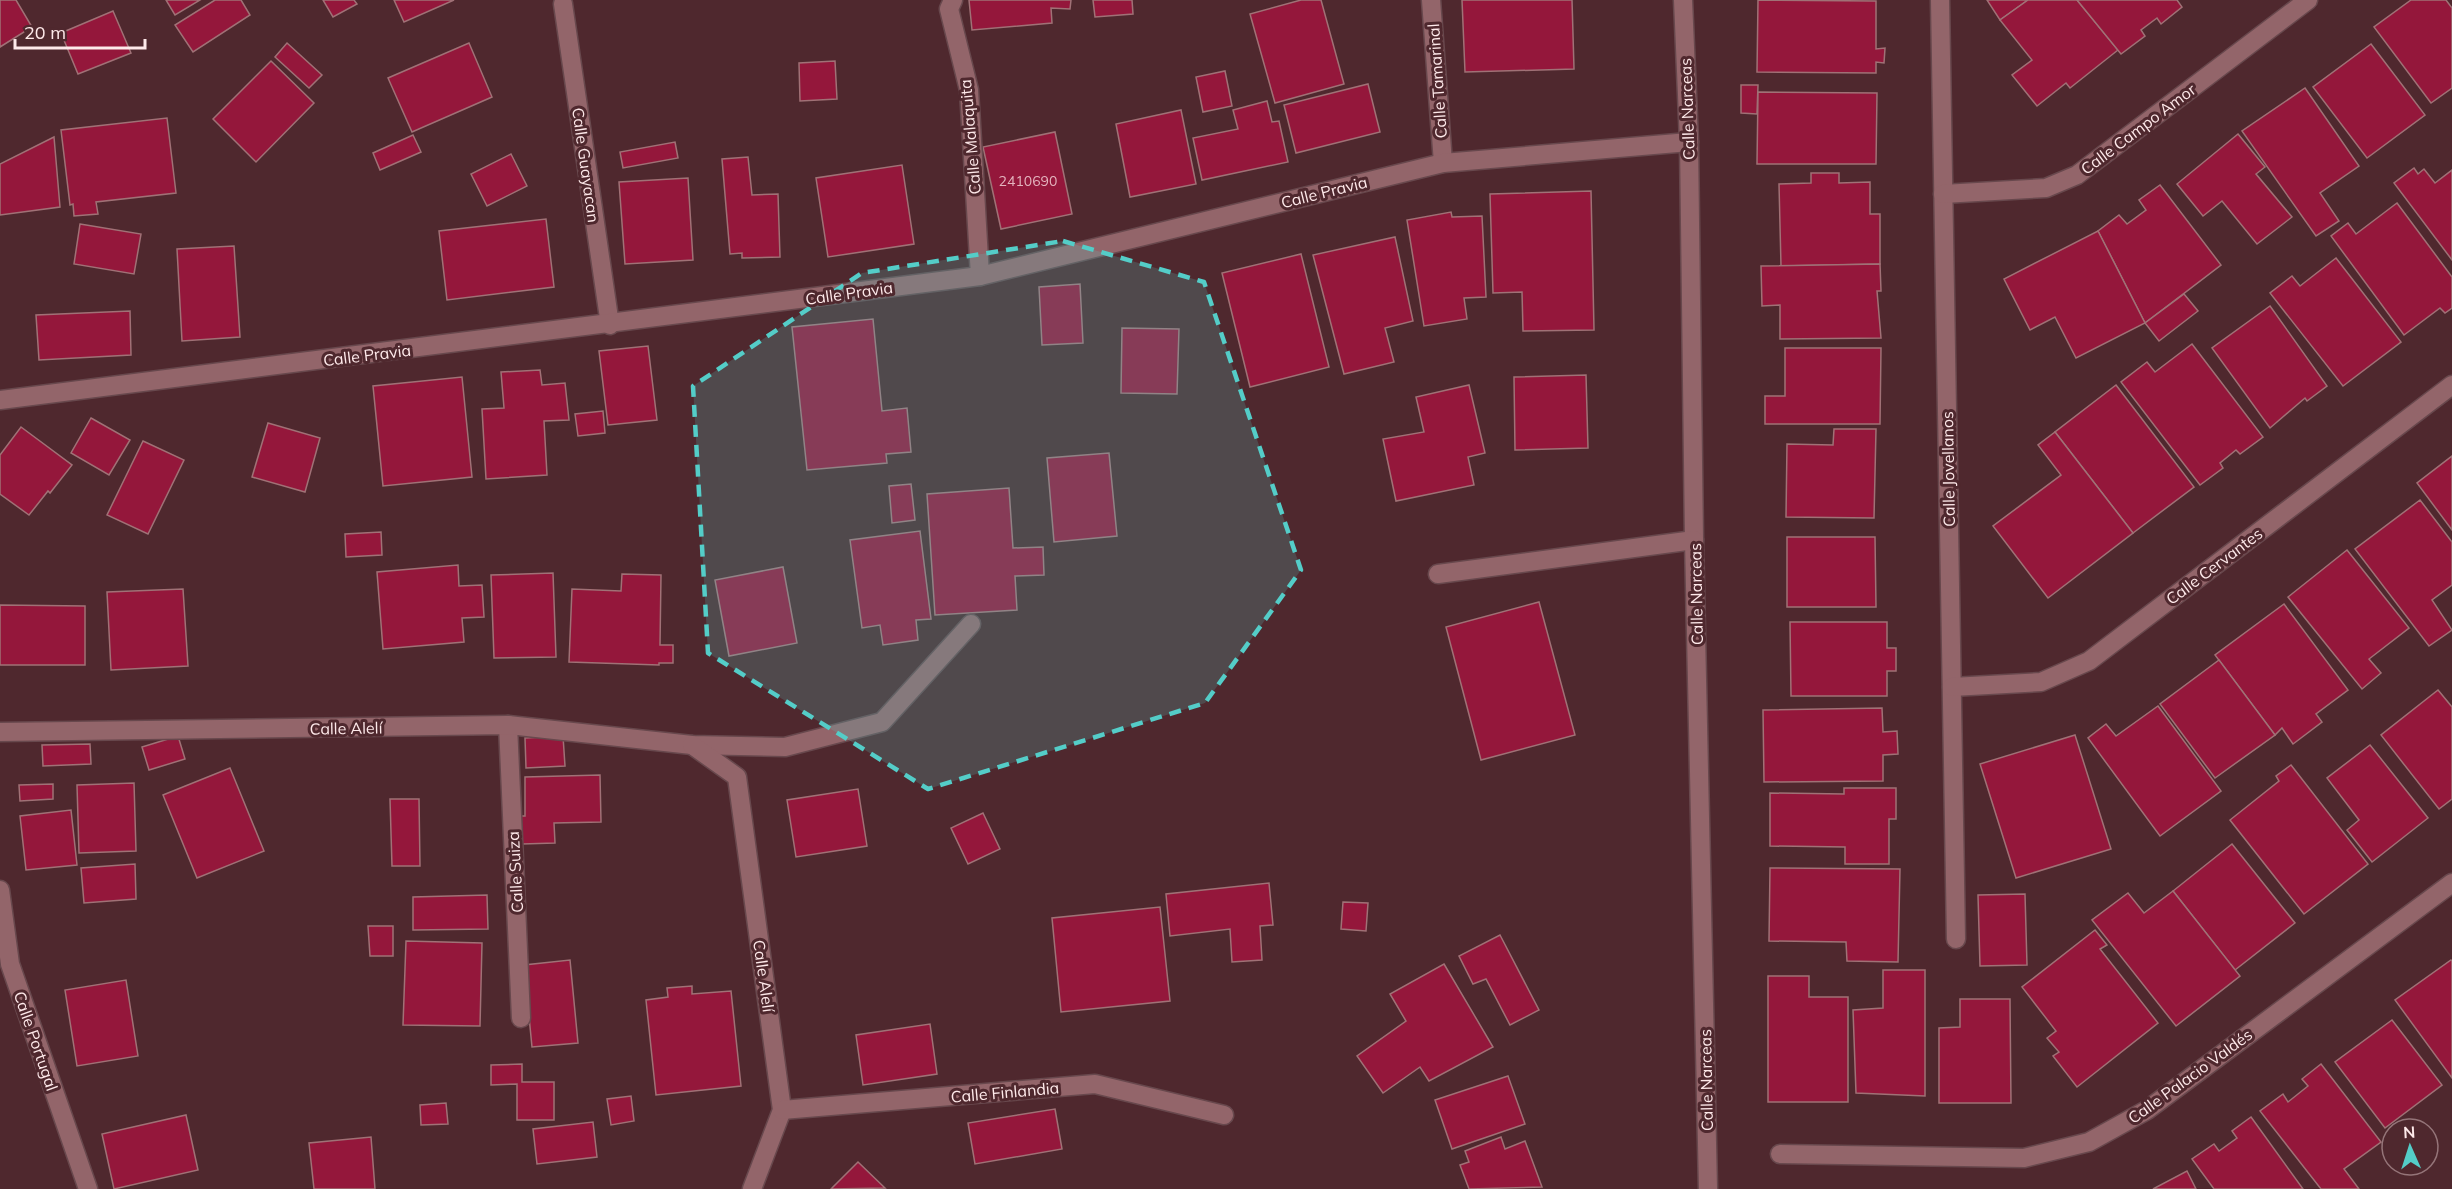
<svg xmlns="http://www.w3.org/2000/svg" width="2452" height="1189" viewBox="0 0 2452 1189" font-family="Mulish,sans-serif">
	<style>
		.building { fill: #94173b; stroke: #a07176; stroke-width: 1.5 }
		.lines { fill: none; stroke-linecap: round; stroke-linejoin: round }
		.minor-casing { stroke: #68484d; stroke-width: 21 }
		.minor { stroke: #93656a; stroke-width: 18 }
		.marked { fill: #54cdc8; fill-opacity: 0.2; stroke: #54cdc8; stroke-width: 4.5; stroke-dasharray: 12 8; stroke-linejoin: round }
		.labels { text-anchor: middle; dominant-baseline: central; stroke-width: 6; stroke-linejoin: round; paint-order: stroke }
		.number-label { font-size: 14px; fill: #e4b4be }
		.street-label { font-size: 16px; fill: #fee9ea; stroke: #4f282e }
	</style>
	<rect width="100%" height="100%" fill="#4f282e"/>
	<g class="building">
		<path d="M0 0H16L32 27 0 47Z"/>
		<path d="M166 0H200L175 15Z"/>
		<path d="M215 0H241L250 15 193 52 175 25Z"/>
		<path d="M323 0H354L357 4 333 17Z"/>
		<path d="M394 0H454L404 22Z"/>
		<path d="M969 0H1071L1070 9 1051 8 1052 23 972 30Z"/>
		<path d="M1093 0H1132L1133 14 1095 17Z"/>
		<path d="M1301 0H1321L1344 84 1275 103 1250 14Z"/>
		<path d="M1462 0H1572L1574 69 1465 72Z"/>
		<path d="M1758 0 1876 1V49L1885 48 1884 63 1876 62V73L1757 72Z"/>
		<path d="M1987 0H2028L2000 20Z"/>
		<path d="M2028 0H2077L2118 50 2070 88 2066 83 2037 106 2012 75 2032 60 2000 20Z"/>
		<path d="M2077 0H2177L2182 7 2161 24 2157 18 2141 30 2145 36 2121 54Z"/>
		<path d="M2411 0H2446L2452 8V88L2431 103 2374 27Z"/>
		<path d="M113 11 131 53 78 74 61 33Z"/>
		<path d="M287 43 322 75 309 88 275 57Z"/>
		<path d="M469 43 492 97 412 132 388 78Z"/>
		<path d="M2371 44 2425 115 2367 158 2313 87Z"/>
		<path d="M271 61 314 103 256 162 213 119Z"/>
		<path d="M835 61 837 99 800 101 799 63Z"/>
		<path d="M1225 71 1232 106 1203 112 1196 77Z"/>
		<path d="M1368 84 1380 132 1296 153 1284 105Z"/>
		<path d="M1741 85H1758L1757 114 1741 113Z"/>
		<path d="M2305 88 2359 166 2320 193 2339 221 2316 236 2242 131Z"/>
		<path d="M1758 92 1877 93 1876 164H1757Z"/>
		<path d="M1267 101 1272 122 1279 121 1288 162 1202 180 1193 138 1238 129 1233 110Z"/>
		<path d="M1181 110 1196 184 1130 197 1116 124Z"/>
		<path d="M167 118 176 193 96 202 98 214 74 216 73 204 70 205 61 130Z"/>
		<path d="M1055 132 1072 214 1001 229 983 147Z"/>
		<path d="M2238 134 2265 167 2256 174 2292 217 2257 244 2222 201 2203 216 2177 184Z"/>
		<path d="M413 135 421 152 380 170 373 153Z"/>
		<path d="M54 137 60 207 0 215V164Z"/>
		<path d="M675 142 678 158 623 168 620 152Z"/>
		<path d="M511 154 527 186 487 206 471 174Z"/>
		<path d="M748 157 752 195 778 194 780 257 742 258V253L730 254 722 159Z"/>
		<path d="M902 165 914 244 828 257 816 178Z"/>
		<path d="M2414 168 2418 174 2424 169 2435 183 2452 170V260L2394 183Z"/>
		<path d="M1811 173H1839V183L1870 182V214H1880V264L1781 266 1779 184 1811 183Z"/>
		<path d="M688 178 693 260 625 264 619 182Z"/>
		<path d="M2160 185 2221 265 2145 323 2098 231 2119 215 2127 224 2146 210 2139 200Z"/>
		<path d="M1591 191 1594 330 1523 331 1522 292 1493 293 1490 194Z"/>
		<path d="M2397 203 2452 277V308L2445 313 2440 308 2404 335 2331 236 2348 223 2356 234Z"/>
		<path d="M1451 212 1452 217 1482 216 1486 297 1464 298 1467 319 1424 326 1407 220Z"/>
		<path d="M546 219 554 287 447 300 439 231Z"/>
		<path d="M80 224 141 234 134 274 74 264Z"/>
		<path d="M2098 231 2145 323 2076 358 2055 317 2030 330 2004 279Z"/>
		<path d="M1395 237 1413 321 1385 328 1394 362 1344 374 1313 255Z"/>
		<path d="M234 246 240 337 182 341 177 249Z"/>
		<path d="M1301 254 1329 367 1250 387 1222 273Z"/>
		<path d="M2336 258 2401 342 2343 386 2270 293 2292 276 2300 286Z"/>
		<path d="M1880 264 1881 291H1877L1881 338 1780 339V305L1762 306 1761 266Z"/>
		<path d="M1080 284 1083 343 1042 345 1039 287Z"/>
		<path d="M2184 294 2198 311 2159 341 2145 323Z"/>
		<path d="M2270 306 2327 386 2307 401 2305 398 2270 428 2212 348Z"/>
		<path d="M130 311 131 355 39 360 36 315Z"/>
		<path d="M873 319 882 411 907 408 911 452 886 454 887 463 807 470 792 327Z"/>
		<path d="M1122 328 1179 329 1177 394 1121 393Z"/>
		<path d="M2192 344 2263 437 2240 454 2236 450 2220 463 2223 468 2200 485 2121 382 2147 362 2155 372Z"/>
		<path d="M648 346 657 420 608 425 599 351Z"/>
		<path d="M1785 348H1881L1880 424H1765V396H1785Z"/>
		<path d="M540 370 542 385 565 383 569 420 544 421 547 475 486 479 482 409 504 408 501 372Z"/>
		<path d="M1586 375 1588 448 1515 450 1514 377Z"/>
		<path d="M462 377 472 477 383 486 373 386Z"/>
		<path d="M1469 385 1485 453 1468 457 1474 485 1396 501 1383 439 1424 432 1416 397Z"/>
		<path d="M2116 385 2194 487 2133 533 2055 432Z"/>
		<path d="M603 411 605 433 578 436 575 414Z"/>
		<path d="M91 418 130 440 109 475 71 453Z"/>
		<path d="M268 423 320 438 305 492 252 477Z"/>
		<path d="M21 427 72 465 50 493 48 491 29 515 0 494V455Z"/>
		<path d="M1834 429H1876L1874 518 1786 517 1787 444 1833 445Z"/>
		<path d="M2055 432 2133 533 2048 598 1993 526 2061 475 2038 445Z"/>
		<path d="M143 441 184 460 148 534 107 515Z"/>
		<path d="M1109 453 1117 536 1054 542 1047 458Z"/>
		<path d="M2452 456V530L2417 483Z"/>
		<path d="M911 484 915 520 892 523 889 486Z"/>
		<path d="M1009 488 1013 548 1043 547 1044 575 1015 576 1017 610 935 615 927 494Z"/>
		<path d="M2420 500 2452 542V585L2432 600 2452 630 2429 646 2355 549Z"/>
		<path d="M920 531 931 619 916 620 918 640 883 645 880 625 862 628 850 540Z"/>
		<path d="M381 532 382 555 346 557 345 534Z"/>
		<path d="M1787 537H1875L1876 607H1787Z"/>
		<path d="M2347 550 2409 628 2369 659 2381 673 2362 689 2288 597Z"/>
		<path d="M458 565 459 586 482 585 484 617 462 618 464 642 383 649 377 572Z"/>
		<path d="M783 567 797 643 729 656 715 580Z"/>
		<path d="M553 573 556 657 494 658 491 575Z"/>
		<path d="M622 574 661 575 660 645H673V663H659V665L569 662 572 589 621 591Z"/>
		<path d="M183 589 188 666 111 670 107 592Z"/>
		<path d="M1539 602 1575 735 1481 760 1446 627Z"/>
		<path d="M2284 604 2348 690 2316 714 2322 722 2293 744 2282 728 2275 735 2215 655Z"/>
		<path d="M0 605 85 606V665H0Z"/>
		<path d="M1790 622H1887V648H1896V671H1887V696H1791Z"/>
		<path d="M2219 660 2275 735 2215 778 2160 704Z"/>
		<path d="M2438 690 2452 707V799L2439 809 2381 735Z"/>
		<path d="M2158 706 2221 791 2160 836 2088 738 2106 724 2116 736Z"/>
		<path d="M1882 708 1883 732 1897 731 1898 754 1883 755V781L1764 782 1763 710Z"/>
		<path d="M2075 735 2111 849 2016 878 1980 764Z"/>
		<path d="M178 736 185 759 149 770 142 747Z"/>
		<path d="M563 736 565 766 526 768 525 738Z"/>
		<path d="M90 744 91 764 43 766 42 745Z"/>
		<path d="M2370 745 2428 818 2372 862 2347 830 2359 820 2327 778Z"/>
		<path d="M2291 765 2368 864 2304 914 2230 820 2279 781 2276 776Z"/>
		<path d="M230 768 264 851 197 878 163 795Z"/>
		<path d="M600 775 601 822 554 823 555 843 522 844 521 816H525V777Z"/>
		<path d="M134 783 136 851 79 853 77 785Z"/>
		<path d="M53 784V799L20 801 19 785Z"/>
		<path d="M1844 788H1896V819H1889V864H1845V847L1770 846V793L1844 794Z"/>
		<path d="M858 789 867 846 796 857 787 800Z"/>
		<path d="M390 799H419L420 866H392Z"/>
		<path d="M71 810 77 865 26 870 20 816Z"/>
		<path d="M983 813 1000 849 968 864 951 828Z"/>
		<path d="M2232 844 2295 923 2235 970 2173 891Z"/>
		<path d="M135 864 136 899 84 903 81 868Z"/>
		<path d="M1770 868 1900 869 1898 962 1847 961 1846 942 1769 941Z"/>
		<path d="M1269 883 1273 925 1260 926 1262 960 1232 962 1230 929 1170 936 1166 894Z"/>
		<path d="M2173 891 2240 976 2176 1026 2092 920 2128 893 2144 913Z"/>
		<path d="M2025 894 2027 965 1980 966 1978 895Z"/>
		<path d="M487 895 488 929 413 930V897Z"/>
		<path d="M1343 902 1368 903 1366 931 1341 929Z"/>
		<path d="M1160 907 1170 1001 1061 1012 1052 918Z"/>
		<path d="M368 926H393V956H370Z"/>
		<path d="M2095 930 2107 945 2100 949 2158 1023 2077 1087 2053 1056 2059 1052 2047 1038 2056 1031 2022 987Z"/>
		<path d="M1500 935 1539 1010 1510 1025 1486 979 1473 984 1459 956Z"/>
		<path d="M406 941 482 943 480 1026 403 1025Z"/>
		<path d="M570 960 578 1043 532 1047 524 965Z"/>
		<path d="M2451 960 2452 961V1078L2395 1000Z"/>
		<path d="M1444 964 1493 1047 1429 1081 1420 1067 1383 1093 1357 1056 1406 1021 1390 994Z"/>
		<path d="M1883 970H1925V1096L1856 1093 1853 1010 1883 1008Z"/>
		<path d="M1768 976H1809V997H1848V1102H1768Z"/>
		<path d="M126 980 138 1056 77 1066 65 990Z"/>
		<path d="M692 986V994L731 991 741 1086 656 1095 646 1000 668 997 667 988Z"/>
		<path d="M1960 999H2010L2011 1103H1939V1028L1960 1027Z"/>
		<path d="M2392 1020 2442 1085 2385 1128 2335 1062Z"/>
		<path d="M930 1024 937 1074 863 1085 856 1035Z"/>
		<path d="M522 1064V1082H554V1120H517V1084L491 1085V1065Z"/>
		<path d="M2321 1064 2381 1142 2344 1169 2359 1189H2321L2260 1111 2283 1094 2288 1102 2308 1086 2302 1079Z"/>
		<path d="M1508 1076 1525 1124 1452 1149 1435 1100Z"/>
		<path d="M631 1096 634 1121 611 1125 607 1099Z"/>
		<path d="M446 1103 448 1124 421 1125 420 1105Z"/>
		<path d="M1055 1109 1062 1149 975 1164 968 1123Z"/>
		<path d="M186 1115 198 1170 114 1189 102 1134Z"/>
		<path d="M2251 1117 2303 1189H2214L2192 1159 2214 1144 2219 1151 2237 1138 2232 1131Z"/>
		<path d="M593 1122 597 1157 537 1164 533 1129Z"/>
		<path d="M371 1137 375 1189H314L309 1143Z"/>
		<path d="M1501 1137 1505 1149 1525 1141 1542 1187 1469 1189 1460 1165 1469 1162 1465 1151Z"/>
		<path d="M858 1162 885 1188 831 1189Z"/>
		<path d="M2187 1171 2196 1189H2153Z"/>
	</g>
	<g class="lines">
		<defs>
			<g id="minor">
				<path d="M953 0 949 9 969 90 980 276"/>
				<path d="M1431 0 1443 163"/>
				<path d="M1683 0 1689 142 1694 540 1708 1189"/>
				<path d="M1940 0 1956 939"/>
				<path d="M563 4 610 325"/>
				<path d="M1943 194 2046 188 2077 175 2308 0"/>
				<path d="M0 400 980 276 1443 163 1689 142"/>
				<path d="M1438 574 1694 540"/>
				<path d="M1952 687 2041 682 2089 661 2452 385"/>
				<path d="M508 725 521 1018"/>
				<path d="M0 732 508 725 692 745 785 747 882 722 971 624"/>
				<path d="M692 745 737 777 782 1110 752 1189"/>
				<path d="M0 890 10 964 88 1189"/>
				<path d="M782 1110 1095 1084 1224 1115"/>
				<path d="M1780 1154 2024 1158 2089 1142 2147 1110 2452 883"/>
			</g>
		</defs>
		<use href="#minor" class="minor-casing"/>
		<use href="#minor" class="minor"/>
	</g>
	<path class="marked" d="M1063 241 1204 282 1301 570 1205 703 928 789 708 653 693 386 862 273Z"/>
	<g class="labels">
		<g class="number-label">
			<text x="1028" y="181">2410690</text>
		</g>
		<g class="street-label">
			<text transform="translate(1437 81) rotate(-94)">Calle Tamarinal</text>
			<text transform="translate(1687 109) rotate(-92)">Calle Narceas</text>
			<text transform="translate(2138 129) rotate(-37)">Calle Campo Amor</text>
			<text transform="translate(970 137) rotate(-95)">Calle Malaquita</text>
			<text transform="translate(586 165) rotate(82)">Calle Guayacan</text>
			<text transform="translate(1324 192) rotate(-14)">Calle Pravia</text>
			<text transform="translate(849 293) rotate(-8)">Calle Pravia</text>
			<text transform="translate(367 355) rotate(-7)">Calle Pravia</text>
			<text transform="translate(1948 469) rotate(-91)">Calle Jovellanos</text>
			<text transform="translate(2214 566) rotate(-37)">Calle Cervantes</text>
			<text transform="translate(1696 594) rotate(-91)">Calle Narceas</text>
			<text transform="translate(346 728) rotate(-1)">Calle Alelí</text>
			<text transform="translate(515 872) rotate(-93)">Calle Suiza</text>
			<text transform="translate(764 976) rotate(82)">Calle Alelí</text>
			<text transform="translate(36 1041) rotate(71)">Calle Portugal</text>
			<text transform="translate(2190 1076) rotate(-36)">Calle Palacio Valdés</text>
			<text transform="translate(1706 1080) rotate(-91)">Calle Narceas</text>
			<text transform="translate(1005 1092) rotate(-5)">Calle Finlandia</text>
		</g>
	</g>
	<g transform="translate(2410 1147) rotate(357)"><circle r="28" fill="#4f282e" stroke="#957579" stroke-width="1.5"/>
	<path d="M0-4.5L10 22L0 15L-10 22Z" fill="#54cdc8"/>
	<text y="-9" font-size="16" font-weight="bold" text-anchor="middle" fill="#fee9ea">N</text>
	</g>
	<path d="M15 39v9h130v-9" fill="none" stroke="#fee9ea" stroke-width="3"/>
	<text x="24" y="39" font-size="18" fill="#fee9ea" stroke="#4f282e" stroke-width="4.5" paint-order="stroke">20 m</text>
</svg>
